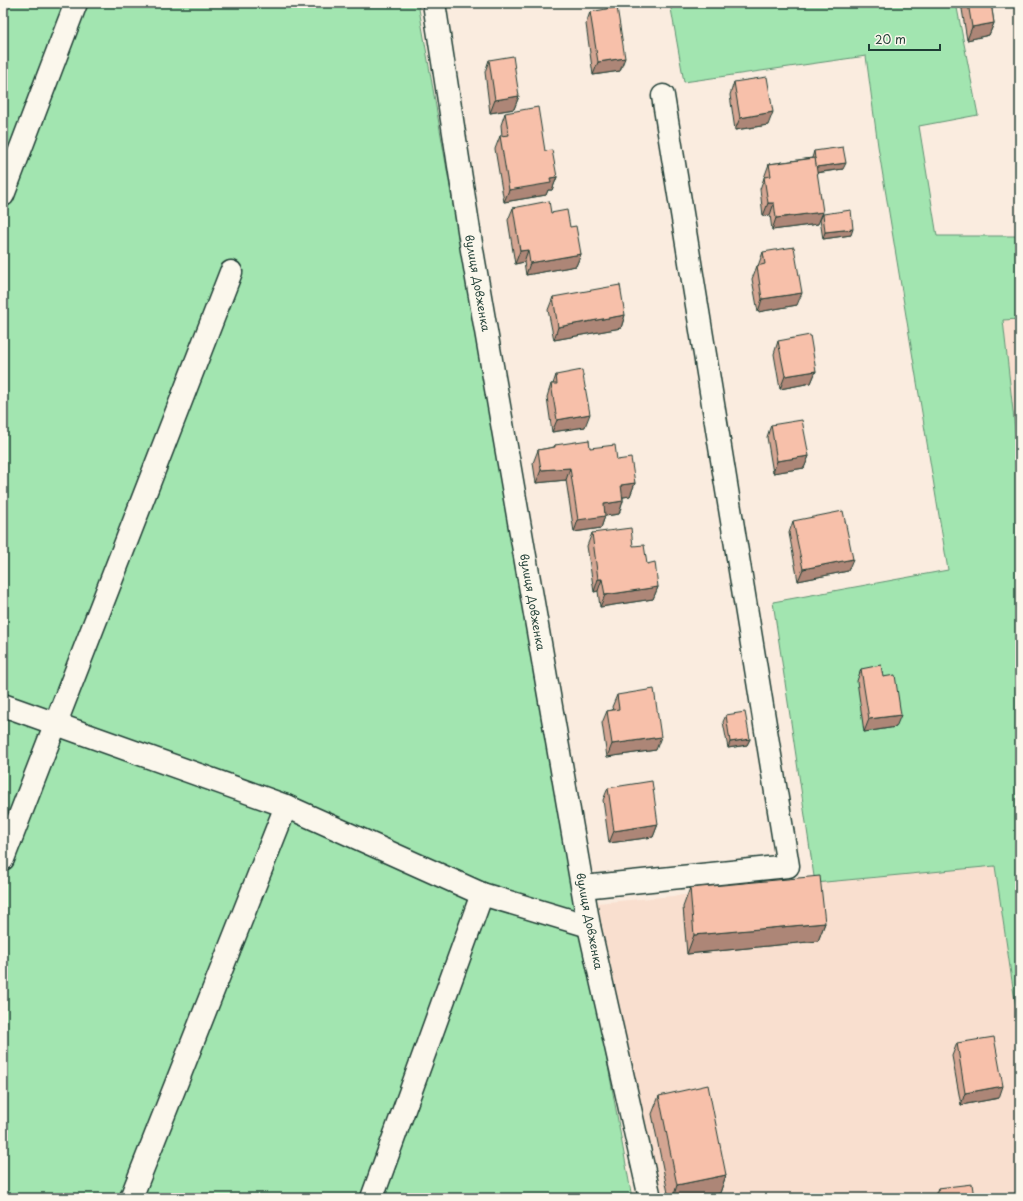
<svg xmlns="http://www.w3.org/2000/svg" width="1023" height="1201" viewBox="0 0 1023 1201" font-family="'Playpen Sans',sans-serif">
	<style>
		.built { fill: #f9dfcf }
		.green { fill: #a2e5b0; stroke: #609172 }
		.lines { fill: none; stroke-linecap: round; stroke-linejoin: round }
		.minor-casing { stroke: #1f3d34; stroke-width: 25 }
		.minor { stroke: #fbf7ec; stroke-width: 22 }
		.wall { fill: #d4a592; stroke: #1f3d34 }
		.shaded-wall { fill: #ad8677; stroke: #1f3d34 }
		.building { fill: #f7c0aa; stroke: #1f3d34 }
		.labels { text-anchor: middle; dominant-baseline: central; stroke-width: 3; stroke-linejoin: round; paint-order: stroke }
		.street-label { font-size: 11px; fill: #1f3d34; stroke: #fbf7ec }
	</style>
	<rect width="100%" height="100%" fill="#faecdf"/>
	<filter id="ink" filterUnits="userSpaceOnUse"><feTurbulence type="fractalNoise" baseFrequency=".025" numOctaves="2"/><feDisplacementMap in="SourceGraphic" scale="8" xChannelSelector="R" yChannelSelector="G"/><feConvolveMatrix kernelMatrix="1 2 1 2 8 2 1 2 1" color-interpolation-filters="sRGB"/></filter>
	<g filter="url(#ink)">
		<g class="built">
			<path d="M1020 319V475L1003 320Z"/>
			<path d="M995 866 1020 1035V1198H661L597 903Z"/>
		</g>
		<g class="green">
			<path d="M3 3H418L483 377 632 1198H3Z"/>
			<path d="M670 3H956L978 115 919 126 937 236H1020V319L1003 320 1020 475V1035L995 866 815 883 773 602 948 570 878 146 866 56 684 82Z"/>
		</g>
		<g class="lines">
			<defs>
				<g id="minor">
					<path d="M434 3 472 250 589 926 650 1198"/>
					<path d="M3 195 76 3"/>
					<path d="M3 705 286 806 482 894 589 926"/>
					<path d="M3 859 231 272"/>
					<path d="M583 887 788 866 663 96"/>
					<path d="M131 1198 286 806"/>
					<path d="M372 1198 482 894"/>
				</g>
			</defs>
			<use href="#minor" class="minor-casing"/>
			<use href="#minor" class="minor"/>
		</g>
		<g class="wall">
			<path d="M961 3H991L994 23 989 35 967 40Z"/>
			<path d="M590 12 620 71 593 75 586 24Z"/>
			<path d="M489 60 519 96 514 109 490 113 485 72Z"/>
			<path d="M734 82 768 125 735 130 730 95Z"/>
			<path d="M505 113 545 151 557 177 552 190H548L546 195 504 202 495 149 500 136H502L501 125Z"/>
			<path d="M814 151 843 169 817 173 818 224 772 230 770 215 763 216 760 189 769 164 812 158Z"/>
			<path d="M513 208 551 213 570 227 581 254 576 266 526 275 524 262 515 264 508 220Z"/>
			<path d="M823 214 851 235 823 239 820 220Z"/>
			<path d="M763 252 797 305 758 312 752 279 757 266H758Z"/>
			<path d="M553 297 625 315 621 328 554 340 548 310Z"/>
			<path d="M778 341 816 371 811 383 780 389 774 354Z"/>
			<path d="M556 375 585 427 552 432 547 397 551 384H553Z"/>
			<path d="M771 425 809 456 804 468 773 473 767 437Z"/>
			<path d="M555 445 590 448 617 460 635 483 630 496 623 497V501L619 514 605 516 601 528 574 532 566 480 536 483 533 463 538 450 554 447Z"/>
			<path d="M793 521 848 571 798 581 789 533Z"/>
			<path d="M592 533 633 546 647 564 658 587 653 599 600 607 598 591 594 592 587 546Z"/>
			<path d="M861 669 883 677 896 727 864 732 857 681Z"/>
			<path d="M617 695 656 750 607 757 602 723 607 711 613 710 612 707Z"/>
			<path d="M726 715 750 739 747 745 728 748 723 722Z"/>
			<path d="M608 788 658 824 653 837 609 843 603 800Z"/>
			<path d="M690 888 825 923 818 941 687 954 683 907Z"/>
			<path d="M957 1043 999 1098 961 1105 952 1056Z"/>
			<path d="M659 1096 726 1175 720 1193 698 1198H669L652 1114Z"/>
			<path d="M938 1188 974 1198H934Z"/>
		</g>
		<g class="shaded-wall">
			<path d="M555 3H566L555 4Z"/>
			<path d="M994 23 989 35 967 40 972 27Z"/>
			<path d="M625 58 620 71 593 75 598 62Z"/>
			<path d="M519 96 514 109 490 113 495 100Z"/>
			<path d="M773 112 768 125 735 130 740 118Z"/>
			<path d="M846 163 843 169 814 173 816 167Z"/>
			<path d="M557 177 552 190H548L546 195 504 202 509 190 550 178Z"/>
			<path d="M768 203H774L770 215 763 216Z"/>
			<path d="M823 212 818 224 772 230 776 218Z"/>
			<path d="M853 229 851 235 823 239 825 232Z"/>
			<path d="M528 250 524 262 515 264 520 251Z"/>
			<path d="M581 254 576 266 526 275 530 263Z"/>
			<path d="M802 293 797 305 758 312 762 299Z"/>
			<path d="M625 315 621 328 554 340 558 327Z"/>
			<path d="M816 371 811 383 780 389 785 376Z"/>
			<path d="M590 414 585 427 552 432 557 420Z"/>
			<path d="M809 456 804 468 773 473 777 461Z"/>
			<path d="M570 468 566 480 536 483 541 470Z"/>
			<path d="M635 483 630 496 617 498 621 485Z"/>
			<path d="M623 501 619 514 605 516 601 528 574 532 578 520 604 504Z"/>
			<path d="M853 559 848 571 798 581 803 569Z"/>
			<path d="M598 579H602L598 591 594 592Z"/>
			<path d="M658 587 653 599 600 607 605 595Z"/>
			<path d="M901 715 896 727 864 732 869 719Z"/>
			<path d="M661 737 656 750 607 757 612 744Z"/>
			<path d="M750 739 747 745 728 748 730 742Z"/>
			<path d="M658 824 653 837 609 843 614 831Z"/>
			<path d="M825 923 818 941 687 954 694 935Z"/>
			<path d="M1003 1086 999 1098 961 1105 965 1093Z"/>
			<path d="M726 1175 720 1193 698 1198H673L677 1185Z"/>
		</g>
		<g class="building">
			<path d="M968 3H991L994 23 972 27Z"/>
			<path d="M617 7 625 58 598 62 590 12Z"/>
			<path d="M513 56 519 96 495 100 489 60Z"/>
			<path d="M767 77 773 112 740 118 734 82Z"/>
			<path d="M538 107 545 151 552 150 557 177 550 178 551 183 509 190 500 136 509 135 505 113Z"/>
			<path d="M843 147 846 163 816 167 814 151Z"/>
			<path d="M815 158 823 212 776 218 774 203H768L764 177 771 176 769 164Z"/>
			<path d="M549 201 551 213 567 210 570 227 576 226 581 254 530 263 528 250 520 251 513 208Z"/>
			<path d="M851 210 853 229 825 232 823 214Z"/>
			<path d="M794 247 802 293 762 299 757 266 765 264 763 252Z"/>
			<path d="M620 285 625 315 558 327 553 297Z"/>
			<path d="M810 335 816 371 785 376 778 341Z"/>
			<path d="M582 370 590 414 557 420 551 384H557L556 375Z"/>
			<path d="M802 420 809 456 777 461 771 425Z"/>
			<path d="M589 440 590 448 615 445 617 460 631 458 635 483 621 485 623 501 604 504 605 516 578 520 570 468 541 470 538 450 555 447V445Z"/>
			<path d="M843 511 853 559 803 569 793 521Z"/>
			<path d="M631 528 633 546 644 545 647 564 655 562 658 587 605 595 602 579H598L592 533Z"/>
			<path d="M881 665 883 677 895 675 901 715 869 719 861 669Z"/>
			<path d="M654 689 661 737 612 744 607 711 619 709 617 695Z"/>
			<path d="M745 712 750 739 730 742 726 715Z"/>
			<path d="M652 781 658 824 614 831 608 788Z"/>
			<path d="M820 876 825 923 694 935 690 888Z"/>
			<path d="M994 1037 1003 1086 965 1093 957 1043Z"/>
			<path d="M708 1085 726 1175 677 1185 659 1096Z"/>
			<path d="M972 1184 974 1198H939L938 1188Z"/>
		</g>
	</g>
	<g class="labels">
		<g class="street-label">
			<text transform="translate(478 283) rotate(80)">вулиця Довженка</text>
			<text transform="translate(533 602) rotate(80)">вулиця Довженка</text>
			<text transform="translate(590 921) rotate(79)">вулиця Довженка</text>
		</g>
	</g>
	<rect width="1023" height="1201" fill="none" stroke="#fbf7ec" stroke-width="16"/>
	<rect x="8" y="8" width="1007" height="1185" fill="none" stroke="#1f3d34" stroke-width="1.5" filter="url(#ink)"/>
	<path d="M869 44v6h71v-6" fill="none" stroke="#1f3d34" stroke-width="2"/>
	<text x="875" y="44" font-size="12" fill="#1f3d34" stroke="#fbf7ec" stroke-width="3" paint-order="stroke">20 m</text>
</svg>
